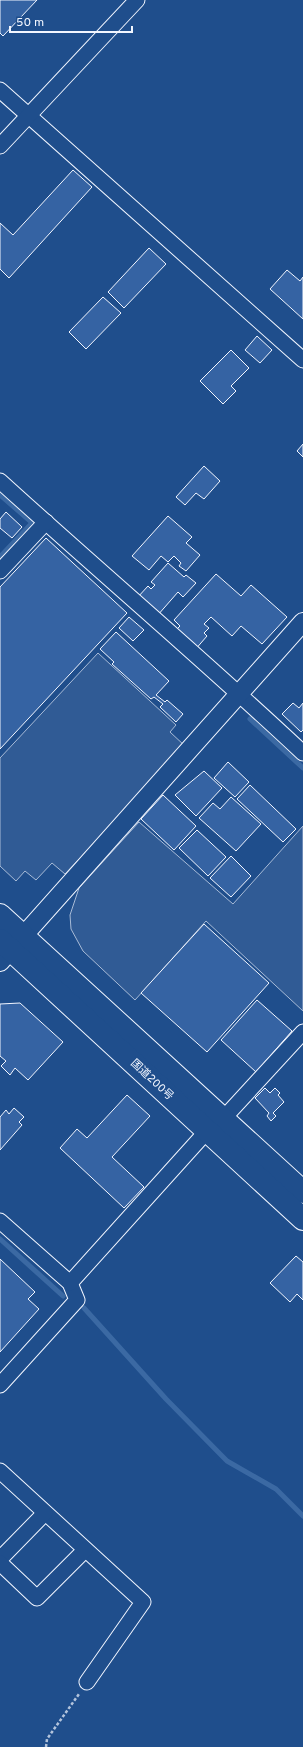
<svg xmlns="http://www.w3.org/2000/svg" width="303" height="1747" viewBox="0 0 303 1747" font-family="Overpass,'Noto Sans JP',sans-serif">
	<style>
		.parking { fill: #305b95; stroke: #a8bbd7 }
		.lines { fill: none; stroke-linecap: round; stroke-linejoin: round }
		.stream { stroke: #3b69a3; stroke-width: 5 }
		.building { fill: #3563a3; stroke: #f2f6ff }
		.minor-casing { stroke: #f2f6ff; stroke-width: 17 }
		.tertiary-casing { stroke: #f2f6ff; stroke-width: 20 }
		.trunk-casing { stroke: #f2f6ff; stroke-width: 24 }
		.path { stroke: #b3c4dc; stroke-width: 2.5; stroke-dasharray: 3 2; stroke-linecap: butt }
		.minor { stroke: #1f4e8c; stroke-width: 15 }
		.tertiary { stroke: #1f4e8c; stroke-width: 18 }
		.trunk { stroke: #1f4e8c; stroke-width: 22 }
		.labels { text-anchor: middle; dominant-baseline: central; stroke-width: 3; stroke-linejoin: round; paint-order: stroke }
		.street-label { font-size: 11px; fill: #f2f6ff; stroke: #1f4e8c }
	</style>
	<rect width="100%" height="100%" fill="#1f4e8c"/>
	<g class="parking">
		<path d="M98 653 176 725 170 732 185 746 65 874 52 863 36 880 25 871 16 881 0 866V758Z"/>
		<path d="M139 822 233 904 303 826V1011L206 921 135 1000 83 951 71 929 70 915 79 888Z"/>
	</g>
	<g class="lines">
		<g class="stream">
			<path d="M0 495 36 526"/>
			<path d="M0 557 32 523"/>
			<path d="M250 719 303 768"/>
			<path d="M0 1239 63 1296"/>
			<path d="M84 1308 166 1399 227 1461 276 1489 303 1516"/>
		</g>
	</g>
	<g class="building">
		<path d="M0 0H37L3 36 0 33Z"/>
		<path d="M73 170 92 187 9 278 0 269V223L13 235Z"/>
		<path d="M149 248 166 264 124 308 108 292Z"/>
		<path d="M287 270 300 281 303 277V319L270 289Z"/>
		<path d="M103 297 121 313 86 349 69 332Z"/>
		<path d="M257 336 272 350 260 363 245 350Z"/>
		<path d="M231 350 249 368 231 386 236 391 223 404 200 381Z"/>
		<path d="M303 444V457L297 451Z"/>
		<path d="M204 466 220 481 204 499 196 493 185 505 176 497Z"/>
		<path d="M6 512 22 527 12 538 0 528V519Z"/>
		<path d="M168 516 192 537 186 543 200 555 186 571 179 566 181 563 174 556 168 562 161 556 149 570 132 556Z"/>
		<path d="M46 538 127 613 0 749V587Z"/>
		<path d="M168 563 184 577 186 575 196 583 183 597 178 592 157 616 137 598 148 586 151 589 155 585 151 582Z"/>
		<path d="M216 574 241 596 251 585 287 617 262 644 241 626 232 636 211 617 204 624 209 628 204 633 207 636 194 651 174 632 180 626 174 620Z"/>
		<path d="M129 617 144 630 133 641 119 628Z"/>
		<path d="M116 632 169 681 156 695 165 702 167 700 183 714 176 722 160 707 163 704 154 697 151 699 112 664 114 662 100 649Z"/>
		<path d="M293 703 299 708 303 703V730L301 732 282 714Z"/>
		<path d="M228 762 249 782 235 797 214 778Z"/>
		<path d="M204 771 222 788 196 816 175 795Z"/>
		<path d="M250 785 296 829 283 842 237 799Z"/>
		<path d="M163 795 196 826 174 850 141 819Z"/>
		<path d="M231 797 261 824 236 851 199 818 213 803 220 809Z"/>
		<path d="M197 830 226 857 208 876 179 848Z"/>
		<path d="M231 856 251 876 231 897 210 878Z"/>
		<path d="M204 924 269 983 207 1052 141 993Z"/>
		<path d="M257 1000 292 1031 256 1072 221 1040Z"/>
		<path d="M20 1003 63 1042 28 1080 15 1068 10 1075 1 1066 6 1061 0 1056V1004Z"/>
		<path d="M265 1088 270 1093 275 1088 280 1093 278 1095 284 1102 273 1113 276 1116 271 1121 267 1116 269 1113 255 1098Z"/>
		<path d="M127 1095 150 1116 112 1157 144 1187 124 1208 60 1148 77 1129 87 1138Z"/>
		<path d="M14 1108 24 1117 19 1122 22 1125 0 1150V1117L6 1110 9 1114Z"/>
		<path d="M296 1256 303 1262V1300L297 1294 290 1302 270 1283Z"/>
		<path d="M0 1259 35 1292 28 1299 39 1309 0 1352Z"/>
	</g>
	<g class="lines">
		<defs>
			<g id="minor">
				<path d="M0 90 303 360"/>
				<path d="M0 146 137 0"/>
				<path d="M0 481C100 572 204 660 303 753"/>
				<path d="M0 571 46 522"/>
				<path d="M223 1119 303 1032"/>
				<path d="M0 1221 70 1283 77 1300 0 1385"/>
				<path d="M70 1283 207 1131"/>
				<path d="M0 1471 143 1602 87 1682"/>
				<path d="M0 1559 45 1513"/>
				<path d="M0 1563 37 1598 85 1550"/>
			</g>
			<path id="tertiary" d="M0 962 303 622"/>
			<g id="trunk">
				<path d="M0 915 303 1192"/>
				<path d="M0 940 303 1219"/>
			</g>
		</defs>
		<use href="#minor" class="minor-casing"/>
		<use href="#tertiary" class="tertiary-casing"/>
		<use href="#trunk" class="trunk-casing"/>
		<path class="path" d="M46 1747 47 1739 79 1694"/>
		<use href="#minor" class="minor"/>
		<use href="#tertiary" class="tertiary"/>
		<use href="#trunk" class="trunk"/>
	</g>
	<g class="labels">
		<g class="street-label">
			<text transform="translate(152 1080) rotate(43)">国道200号</text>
		</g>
	</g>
	<path d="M10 26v6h122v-6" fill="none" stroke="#f2f6ff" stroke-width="2"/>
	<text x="16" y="26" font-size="12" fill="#f2f6ff" stroke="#1f4e8c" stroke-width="3" paint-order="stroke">50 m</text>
</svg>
